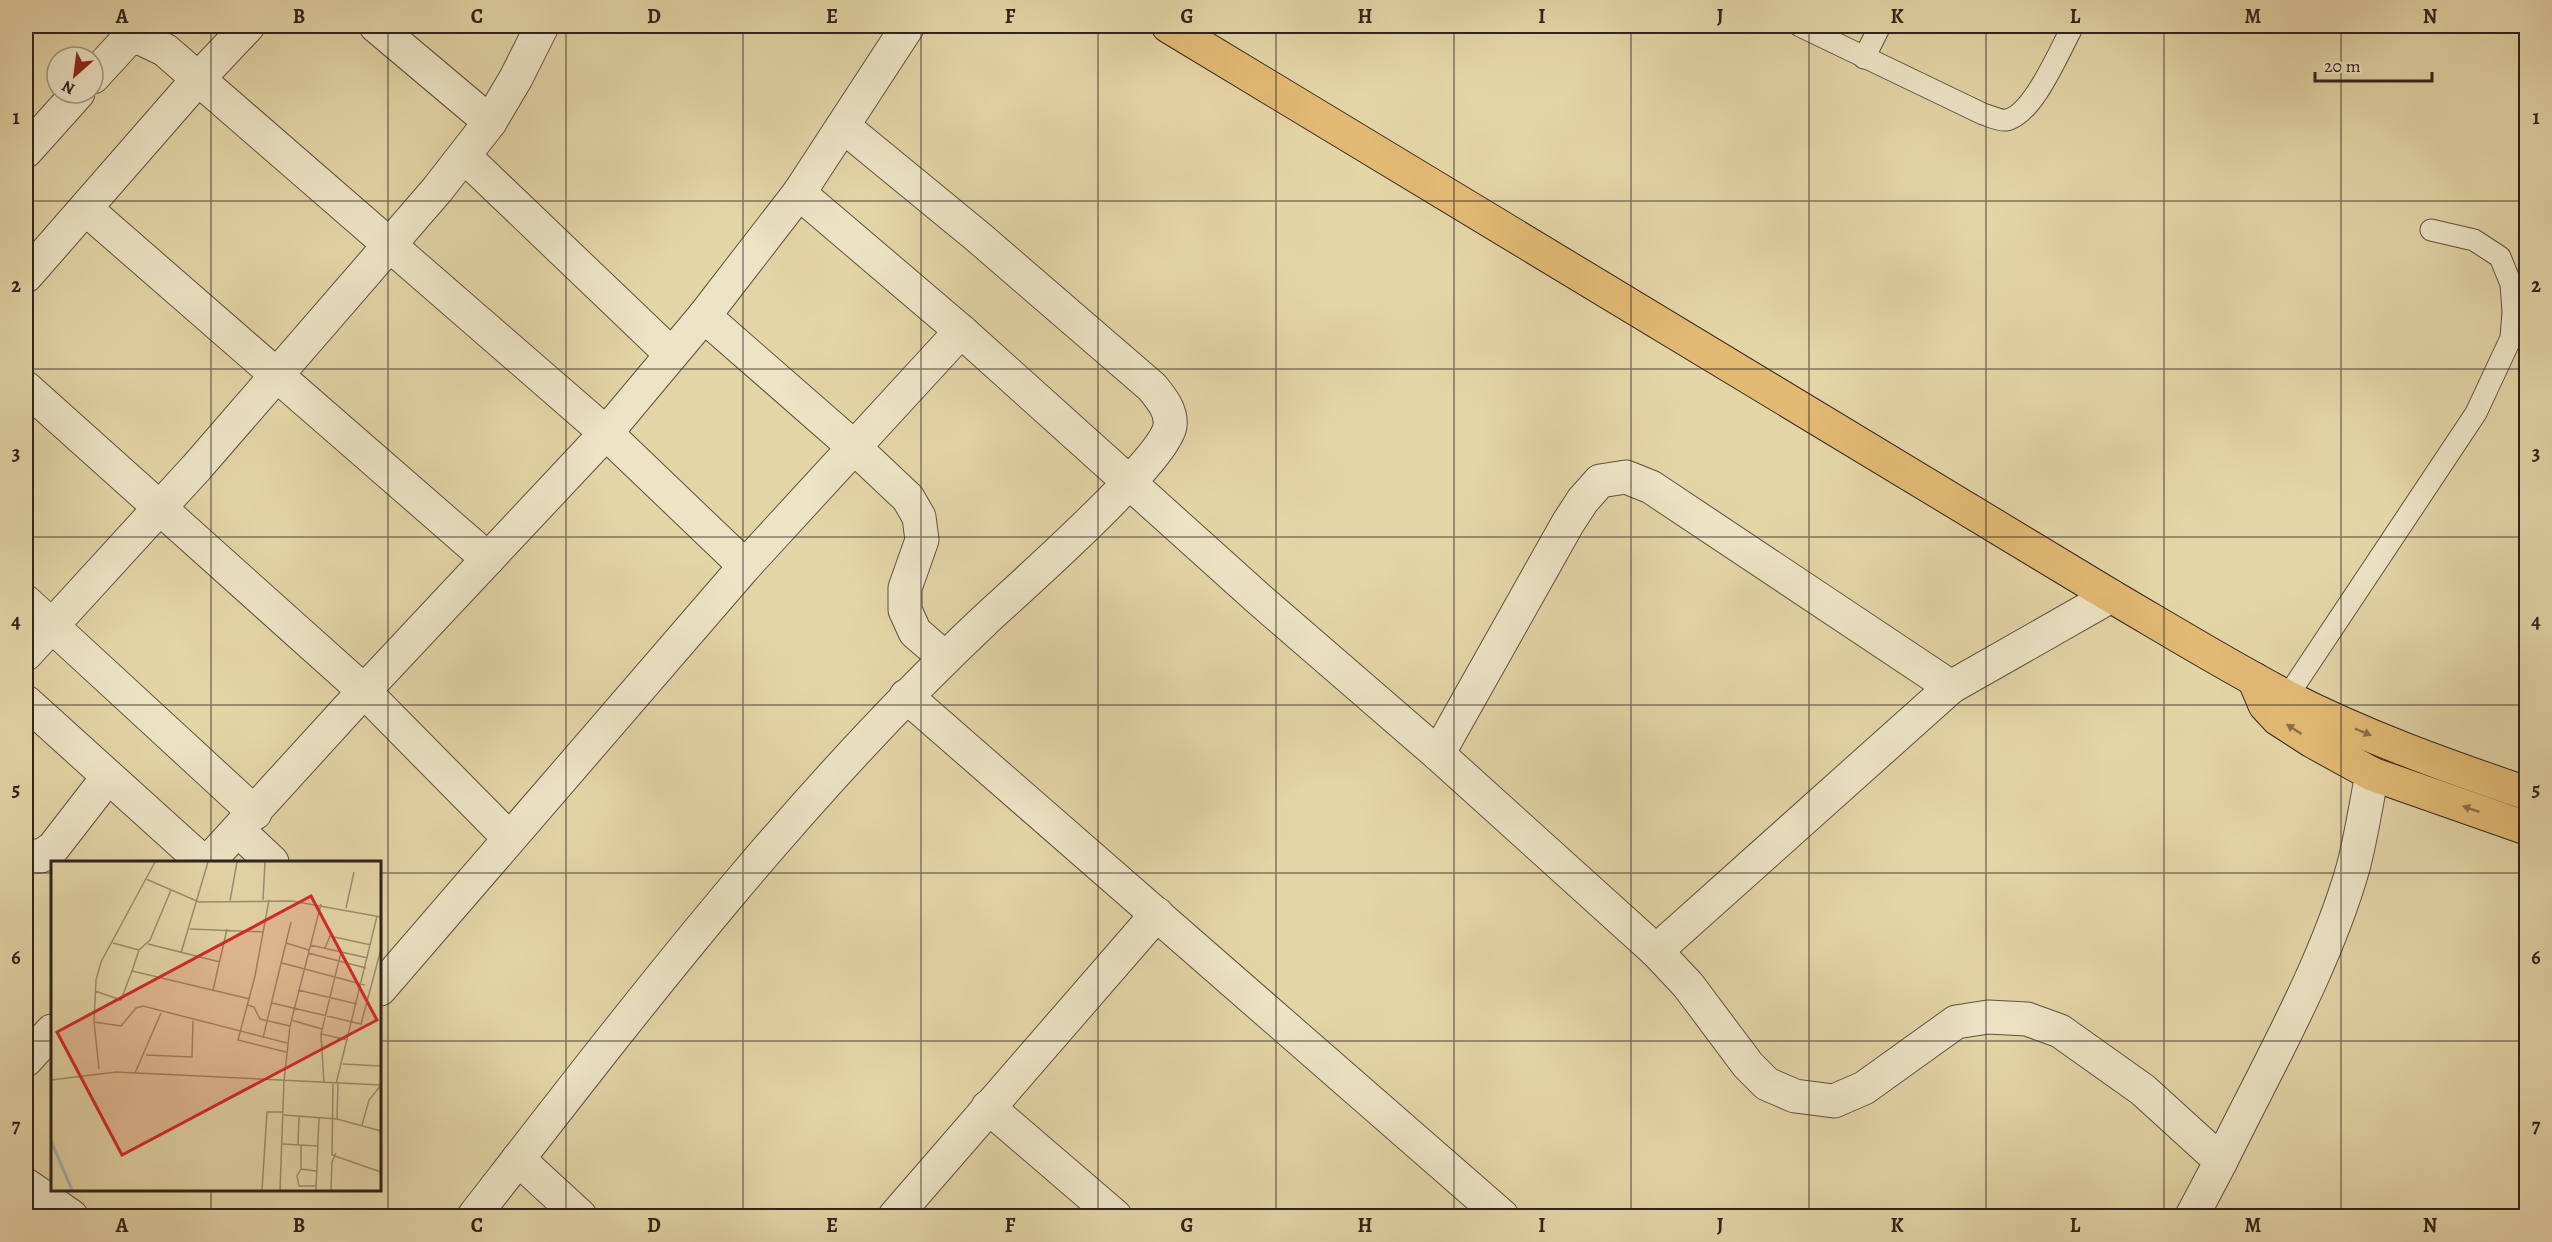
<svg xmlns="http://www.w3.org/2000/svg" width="2552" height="1242" viewBox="0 0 2552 1242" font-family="Alegreya,serif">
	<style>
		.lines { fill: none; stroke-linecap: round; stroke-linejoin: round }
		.lane-casing { stroke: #5e503e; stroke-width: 23 }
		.street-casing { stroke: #5e503e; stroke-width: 35 }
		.primary-casing { stroke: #31231b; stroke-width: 35 }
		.lane { stroke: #ede4c6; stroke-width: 21 }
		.street { stroke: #ede4c6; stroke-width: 33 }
		.primary { stroke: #e2ba74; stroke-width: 33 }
		.oneway { fill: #8a6e48 }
		.grid { fill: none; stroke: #31231b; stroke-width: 1.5; stroke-opacity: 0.55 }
		.inset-river { fill: none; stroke: #9cb5b4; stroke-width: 3 }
		.inset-road { fill: none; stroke: #9c8e6f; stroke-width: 1.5 }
		.view { fill: #d62828; fill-opacity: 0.15; stroke: #d62828; stroke-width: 3 }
		.inset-edge { fill: none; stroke: #31231b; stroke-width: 3 }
		.neatline { fill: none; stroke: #31231b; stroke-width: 2 }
		.grid-label { font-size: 20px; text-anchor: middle; font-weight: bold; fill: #31231b }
	</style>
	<rect width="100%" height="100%" fill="#e4d5a7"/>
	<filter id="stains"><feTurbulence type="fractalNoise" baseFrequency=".00333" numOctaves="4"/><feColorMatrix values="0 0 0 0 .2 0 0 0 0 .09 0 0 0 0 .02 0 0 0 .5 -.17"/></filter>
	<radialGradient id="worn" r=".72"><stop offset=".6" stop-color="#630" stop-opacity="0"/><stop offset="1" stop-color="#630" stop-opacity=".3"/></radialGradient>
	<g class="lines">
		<defs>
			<g id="lane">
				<path d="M1800 26 1983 114C1990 116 1999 121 2006 120 2033 116 2060 49 2073 26"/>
				<path d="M1864 58 1880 26"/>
				<path d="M2287 697 2476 413 2511 338 2513 312 2511 284 2500 257 2474 240 2431 230"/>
			</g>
			<g id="street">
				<path d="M376 26 490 122"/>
				<path d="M93 77 127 40 138 37 165 50 606 433 745 566"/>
				<path d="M26 151 78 93"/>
				<path d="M464 156 671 354"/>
				<path d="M799 193 961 331 1260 600 1438 754 1656 951 1688 985 1748 1065 1767 1084 1795 1096 1834 1101 1864 1088 1956 1022 1988 1017 2027 1019 2060 1031 2143 1090 2221 1161 2192 1216"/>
				<path d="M86 209 488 559"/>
				<path d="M26 276 198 79 248 26"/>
				<path d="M704 316 855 448 908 498 919 517 922 540 905 588V610L915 632 945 658"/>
				<path d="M26 388 364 691 509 838"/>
				<path d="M26 602 255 813"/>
				<path d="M26 654 197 467 437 190 490 122 516 78 542 26"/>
				<path d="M906 696 1502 1216"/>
				<path d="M26 702 203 862"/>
				<path d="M1438 754 1568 523 1583 500 1600 481 1626 477 1651 487 1951 687"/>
				<path d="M239 831 272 862"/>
				<path d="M26 856H41L53 848 108 777"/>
				<path d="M208 862 364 691 606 433 704 316 799 193 908 26"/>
				<path d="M1656 951 1951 687 2111 596"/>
				<path d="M380 989 745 566 961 331"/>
				<path d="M26 1060 52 1031"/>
				<path d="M988 1107 1115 1216"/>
				<path d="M518 1159 580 1216"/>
				<path d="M2221 1161C2267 1067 2324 969 2353 868 2361 838 2366 805 2372 774"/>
				<path d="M26 1185 71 1216"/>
				<path d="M474 1216C634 1010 793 801 984 621 1017 590 1164 461 1170 426 1172 411 1161 398 1152 387L977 236 843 126"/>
				<path d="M895 1216 1157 914"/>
			</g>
			<g id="primary">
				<path d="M1168 26 2111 596C2169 630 2226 665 2285 696 2363 736 2444 765 2526 793"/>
				<path d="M2254 679 2265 705 2278 719 2312 741 2372 774 2526 828"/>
			</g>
		</defs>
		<use href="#lane" class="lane-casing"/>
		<use href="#street" class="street-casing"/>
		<use href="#primary" class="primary-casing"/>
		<use href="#lane" class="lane"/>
		<use href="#street" class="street"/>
		<use href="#primary" class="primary"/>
	</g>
	<defs><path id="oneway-solid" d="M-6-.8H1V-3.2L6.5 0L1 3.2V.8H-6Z" transform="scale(1.5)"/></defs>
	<g class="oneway">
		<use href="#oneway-solid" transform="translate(2294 729) rotate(-147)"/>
		<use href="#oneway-solid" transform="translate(2363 732) rotate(23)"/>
		<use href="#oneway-solid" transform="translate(2471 809) rotate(-161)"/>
	</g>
	<path class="grid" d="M211 26V862M388 26V1216M566 26V1216M743 26V1216M921 26V1216M1098 26V1216M1276 26V1216M1454 26V1216M1631 26V1216M1809 26V1216M1986 26V1216M2164 26V1216M2341 26V1216M26 201H2526M26 369H2526M26 537H2526M26 705H2526M26 873H52M380 873H2526M26 1041H52M380 1041H2526M211 1190V1216"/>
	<g transform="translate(51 861)">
		<rect width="330" height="330" fill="#e4d5a7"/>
		<path class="inset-river" d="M0 280 21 329"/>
		<path class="inset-road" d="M104 1 50 101 45 119 43 161 70 165 85 147 92 145 236 182M95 18 148 41 241 40 330 56M212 39 214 1M218 39 204 115 187 179 235 191M179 40 186 1M295 47 303 11M139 68 213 71M62 82 88 89 81 110 199 138M235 82 258 89M97 83 169 101M259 84 317 97M274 87 279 75 320 84M88 89 99 79 120 29M130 92 157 1M257 92 315 107M231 102 314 124M162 129 176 68M247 129 306 143M44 130 70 139 81 110M221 142 310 163 330 88M197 144 203 146 209 158 239 165M240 159 271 168M43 161 48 208M270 173 297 179M212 177 240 61M95 194 141 196 142 160M292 203 330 205M84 212 110 152M0 219 65 211 330 224M233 220 239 165 270 43M273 222 270 173 290 91M282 223 281 294 330 311M285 223 326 55M233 254 286 258 330 270M286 258 287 223M311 264 318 239 330 224M232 283 266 285M247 284 248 255M250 284V308L265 310M250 308 246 315 248 325H265M211 329 216 251H232M229 329 233 220M265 329 268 256M280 329 281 301 285 292"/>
		<path class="view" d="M260 35 326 159 71 294 6 171Z"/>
		<rect width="330" height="330" class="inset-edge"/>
	</g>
	<rect width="2552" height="1242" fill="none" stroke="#e4d5a7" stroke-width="66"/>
	<g transform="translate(75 75) rotate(208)"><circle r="28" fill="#ede4c6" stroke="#a29782" stroke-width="1.5"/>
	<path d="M0-4.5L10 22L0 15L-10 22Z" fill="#8f2418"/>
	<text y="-9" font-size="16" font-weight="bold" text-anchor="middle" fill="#31231b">N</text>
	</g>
	<path d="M2315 72v9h117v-9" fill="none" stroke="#31231b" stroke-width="3"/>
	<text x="2324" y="72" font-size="18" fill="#31231b" stroke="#ede4c6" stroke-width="4.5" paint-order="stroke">20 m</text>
	<rect x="33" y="33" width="2486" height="1176" class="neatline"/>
	<g class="grid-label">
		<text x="122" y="23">A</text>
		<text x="299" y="23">B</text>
		<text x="477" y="23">C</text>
		<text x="654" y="23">D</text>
		<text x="832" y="23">E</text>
		<text x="1010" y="23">F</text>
		<text x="1187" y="23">G</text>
		<text x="1365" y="23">H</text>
		<text x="1542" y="23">I</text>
		<text x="1720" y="23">J</text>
		<text x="1897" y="23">K</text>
		<text x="2075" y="23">L</text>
		<text x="2253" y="23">M</text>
		<text x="2430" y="23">N</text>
		<text x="16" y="124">1</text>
		<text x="2536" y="124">1</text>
		<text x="16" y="292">2</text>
		<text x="2536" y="292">2</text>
		<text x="16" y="460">3</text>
		<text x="2536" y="460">3</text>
		<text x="16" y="628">4</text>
		<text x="2536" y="628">4</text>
		<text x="16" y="796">5</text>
		<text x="2536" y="796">5</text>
		<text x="16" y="964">6</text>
		<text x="2536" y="964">6</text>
		<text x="16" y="1132">7</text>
		<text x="2536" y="1132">7</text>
		<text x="122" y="1232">A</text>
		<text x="299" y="1232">B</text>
		<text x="477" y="1232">C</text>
		<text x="654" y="1232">D</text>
		<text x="832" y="1232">E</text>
		<text x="1010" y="1232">F</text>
		<text x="1187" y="1232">G</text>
		<text x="1365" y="1232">H</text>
		<text x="1542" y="1232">I</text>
		<text x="1720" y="1232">J</text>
		<text x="1897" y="1232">K</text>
		<text x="2075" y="1232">L</text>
		<text x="2253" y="1232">M</text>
		<text x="2430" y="1232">N</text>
	</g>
	<rect width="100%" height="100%" filter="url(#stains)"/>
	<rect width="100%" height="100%" fill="url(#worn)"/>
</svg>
